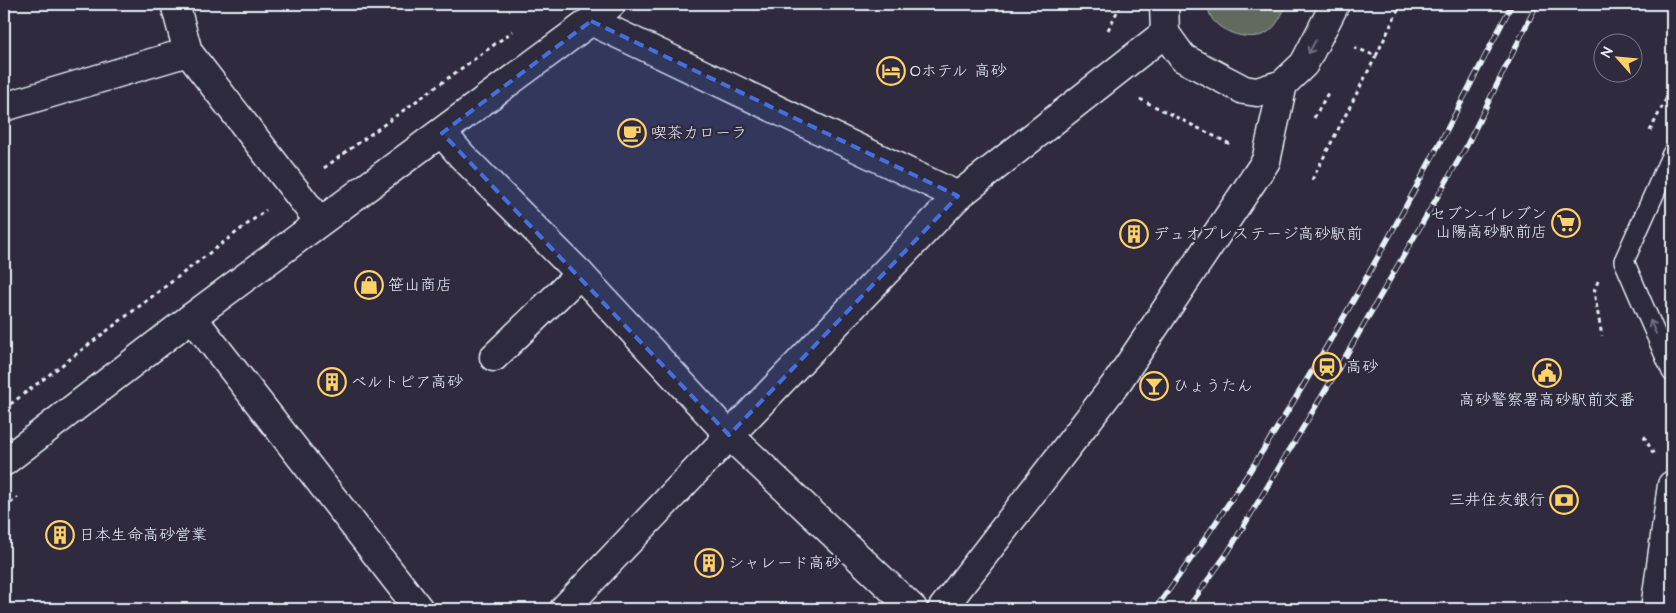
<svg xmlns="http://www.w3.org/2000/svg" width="1676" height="613" viewBox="0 0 1676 613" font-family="'Architects Daughter','Klee One',sans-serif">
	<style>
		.green { fill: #626b5e; stroke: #a5aeab }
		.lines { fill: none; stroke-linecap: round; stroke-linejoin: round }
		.service-casing { stroke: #e8f1f8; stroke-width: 22 }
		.minor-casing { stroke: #e8f1f8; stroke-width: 31 }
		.tertiary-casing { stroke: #e8f1f8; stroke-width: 31 }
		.path { stroke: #e8f1f8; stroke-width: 3; stroke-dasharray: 4 4; stroke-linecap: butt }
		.service { stroke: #2f2a3d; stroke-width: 19 }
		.minor { stroke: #2f2a3d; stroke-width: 28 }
		.tertiary { stroke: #2f2a3d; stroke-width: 28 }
		.rail-casing { stroke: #e8f1f8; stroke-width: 5.5 }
		.rail { stroke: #2f2a3d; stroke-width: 4; stroke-dasharray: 11; stroke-linecap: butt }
		.oneway { stroke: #70707e }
		.marked { fill: #466fde; fill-opacity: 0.2; stroke: #466fde; stroke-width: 4; stroke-dasharray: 10 6; stroke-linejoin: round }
		.labels { text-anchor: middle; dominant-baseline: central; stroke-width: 4.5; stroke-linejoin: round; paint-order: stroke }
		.poi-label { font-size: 16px; fill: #e8f1f8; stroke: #2f2a3d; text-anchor: start }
	</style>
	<rect width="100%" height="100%" fill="#2f2a3d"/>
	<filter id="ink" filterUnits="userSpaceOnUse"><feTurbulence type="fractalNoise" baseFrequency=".02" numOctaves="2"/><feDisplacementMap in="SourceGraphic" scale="10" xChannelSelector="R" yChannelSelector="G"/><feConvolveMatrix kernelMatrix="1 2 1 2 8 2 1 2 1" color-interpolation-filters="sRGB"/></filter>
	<g filter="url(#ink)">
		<path class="green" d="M1209 4H1287C1282 14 1277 26 1268 32 1250 45 1204 29 1209 4Z"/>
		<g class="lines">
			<defs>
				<path id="service" d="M1672 154 1624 261 1672 372"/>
				<g id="minor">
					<path d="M175 4 188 52 319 221"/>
					<path d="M1164 4 1165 33 1183 58 1244 90 1257 92 1283 84 1304 64 1335 4"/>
					<path d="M591 21 958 196"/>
					<path d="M4 107 188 52"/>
					<path d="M442 133 462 156 580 274 729 435 913 609"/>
					<path d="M192 317 419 609"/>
					<path d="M494 357 580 274"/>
					<path d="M564 609 958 196 1165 33"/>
					<path d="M942 609 1118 381 1266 161 1283 84"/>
				</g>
				<g id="tertiary">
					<path d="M4 462 192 317 591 21 611 4"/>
					<path d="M1655 609 1672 485"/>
				</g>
			</defs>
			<use href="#service" class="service-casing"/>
			<use href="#minor" class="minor-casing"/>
			<use href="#tertiary" class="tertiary-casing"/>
			<g class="path">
				<path d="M651 10 659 4"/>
				<path d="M1108 30 1121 4"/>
				<path d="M1355 50 1356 48 1376 56 1401 4"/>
				<path d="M1140 99 1232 145"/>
				<path d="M1314 118 1328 93"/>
				<path d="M1650 131 1672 87"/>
				<path d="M324 168 513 31"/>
				<path d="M1312 180 1376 56"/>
				<path d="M1598 281 1594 292 1602 336"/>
				<path d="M4 409 266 210"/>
				<path d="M1644 436 1654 455"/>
				<path d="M4 508 18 497"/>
			</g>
			<use href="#service" class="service"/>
			<use href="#minor" class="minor"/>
			<use href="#tertiary" class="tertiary"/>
			<defs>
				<g id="rail">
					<path d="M1155 609C1293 421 1406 212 1512 4"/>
					<path d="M1187 609 1228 552 1337 371 1465 149 1537 4"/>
				</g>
			</defs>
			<use href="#rail" class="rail-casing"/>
			<use href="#rail" class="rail"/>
		</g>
		<defs><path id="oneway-shaft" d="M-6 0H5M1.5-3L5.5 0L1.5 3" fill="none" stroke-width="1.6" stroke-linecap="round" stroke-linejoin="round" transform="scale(1.25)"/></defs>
		<g class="oneway">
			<use href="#oneway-shaft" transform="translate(1312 47) rotate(118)"/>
			<use href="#oneway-shaft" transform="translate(1653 327) rotate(-114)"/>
		</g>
	</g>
	<path class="marked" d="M591 21 958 196 729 435 442 133Z"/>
	<defs>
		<symbol id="hotel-ring" viewBox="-11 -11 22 22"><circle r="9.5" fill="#2f2a3d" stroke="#ffd166" stroke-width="1.5"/><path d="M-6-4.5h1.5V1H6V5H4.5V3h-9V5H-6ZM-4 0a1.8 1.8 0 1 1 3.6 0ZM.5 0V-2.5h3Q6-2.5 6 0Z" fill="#ffd166"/></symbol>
		<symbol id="cafe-ring" viewBox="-11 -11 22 22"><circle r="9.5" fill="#2f2a3d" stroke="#ffd166" stroke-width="1.5"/><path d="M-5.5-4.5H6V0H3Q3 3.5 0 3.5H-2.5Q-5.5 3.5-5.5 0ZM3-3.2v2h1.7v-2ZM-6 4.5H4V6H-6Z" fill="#ffd166"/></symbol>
		<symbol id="supermarket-ring" viewBox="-11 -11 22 22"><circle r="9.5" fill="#2f2a3d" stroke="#ffd166" stroke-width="1.5"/><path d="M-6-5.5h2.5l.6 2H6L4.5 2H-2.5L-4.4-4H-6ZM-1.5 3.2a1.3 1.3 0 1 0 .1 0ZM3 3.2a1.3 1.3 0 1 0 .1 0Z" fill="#ffd166"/></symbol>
		<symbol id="building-ring" viewBox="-11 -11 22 22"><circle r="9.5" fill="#2f2a3d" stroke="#ffd166" stroke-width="1.5"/><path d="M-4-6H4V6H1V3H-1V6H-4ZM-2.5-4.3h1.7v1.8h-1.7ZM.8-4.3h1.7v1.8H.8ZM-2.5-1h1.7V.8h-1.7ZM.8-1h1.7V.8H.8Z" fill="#ffd166"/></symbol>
		<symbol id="shop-ring" viewBox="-11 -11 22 22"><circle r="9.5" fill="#2f2a3d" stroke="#ffd166" stroke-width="1.5"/><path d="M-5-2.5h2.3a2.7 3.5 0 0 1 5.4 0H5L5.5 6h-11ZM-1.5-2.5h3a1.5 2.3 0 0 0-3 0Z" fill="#ffd166"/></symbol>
		<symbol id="station-ring" viewBox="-11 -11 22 22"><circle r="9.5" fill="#2f2a3d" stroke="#ffd166" stroke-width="1.5"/><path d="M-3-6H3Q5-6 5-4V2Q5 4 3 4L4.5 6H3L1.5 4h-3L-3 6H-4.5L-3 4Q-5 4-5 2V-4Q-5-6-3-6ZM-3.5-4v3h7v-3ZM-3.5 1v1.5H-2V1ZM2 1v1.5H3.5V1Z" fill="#ffd166"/></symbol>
		<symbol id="civic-ring" viewBox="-11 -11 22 22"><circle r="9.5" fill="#2f2a3d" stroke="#ffd166" stroke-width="1.5"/><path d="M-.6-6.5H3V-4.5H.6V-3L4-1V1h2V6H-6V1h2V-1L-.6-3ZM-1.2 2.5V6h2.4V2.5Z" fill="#ffd166"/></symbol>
		<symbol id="bar-ring" viewBox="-11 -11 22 22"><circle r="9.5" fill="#2f2a3d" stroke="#ffd166" stroke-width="1.5"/><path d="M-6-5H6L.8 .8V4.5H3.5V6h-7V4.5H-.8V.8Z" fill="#ffd166"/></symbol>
		<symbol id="bank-ring" viewBox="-11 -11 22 22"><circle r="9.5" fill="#2f2a3d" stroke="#ffd166" stroke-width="1.5"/><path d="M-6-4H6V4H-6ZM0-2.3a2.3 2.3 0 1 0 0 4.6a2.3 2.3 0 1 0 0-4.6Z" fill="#ffd166"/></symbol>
	</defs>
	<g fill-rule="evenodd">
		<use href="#hotel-ring" x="875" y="55" width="32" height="32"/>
		<use href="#cafe-ring" x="616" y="117" width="32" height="32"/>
		<use href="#supermarket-ring" x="1550" y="207" width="32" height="32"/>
		<use href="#building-ring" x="1118" y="218" width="32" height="32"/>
		<use href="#shop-ring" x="353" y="269" width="32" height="32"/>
		<use href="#station-ring" x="1311" y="351" width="32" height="32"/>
		<use href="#civic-ring" x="1531" y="357" width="32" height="32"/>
		<use href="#building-ring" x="316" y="366" width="32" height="32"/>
		<use href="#bar-ring" x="1138" y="370" width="32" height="32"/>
		<use href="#bank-ring" x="1548" y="484" width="32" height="32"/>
		<use href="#building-ring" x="44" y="519" width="32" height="32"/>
		<use href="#building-ring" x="693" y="547" width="32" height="32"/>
	</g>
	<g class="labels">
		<g class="poi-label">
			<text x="910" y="71">Oホテル 高砂</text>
			<text x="651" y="133">喫茶カローラ</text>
			<text x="1547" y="214" text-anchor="end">セブン-イレブン<tspan x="1547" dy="18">山陽高砂駅前店</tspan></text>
			<text x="1153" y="234">デュオプレステージ高砂駅前</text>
			<text x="388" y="285">笹山商店</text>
			<text x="1346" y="367">高砂</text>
			<text x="351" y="382">ベルトピア高砂</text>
			<text x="1173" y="386">ひょうたん</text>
			<text x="1547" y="400" text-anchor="middle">高砂警察署高砂駅前交番</text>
			<text x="1545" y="500" text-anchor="end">三井住友銀行</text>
			<text x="79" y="535">日本生命高砂営業</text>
			<text x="728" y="563">シャレード高砂</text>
		</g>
	</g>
	<rect width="1676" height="613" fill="none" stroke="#2f2a3d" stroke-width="20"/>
	<rect x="10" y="10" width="1656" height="593" fill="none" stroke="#e8f1f8" stroke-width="2" filter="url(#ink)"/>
	<g transform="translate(1618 58) rotate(297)"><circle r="24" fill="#2f2a3d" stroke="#797a88"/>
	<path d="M0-4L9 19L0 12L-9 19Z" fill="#ffd166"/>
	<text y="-8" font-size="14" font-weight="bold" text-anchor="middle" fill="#e8f1f8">N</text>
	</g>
</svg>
